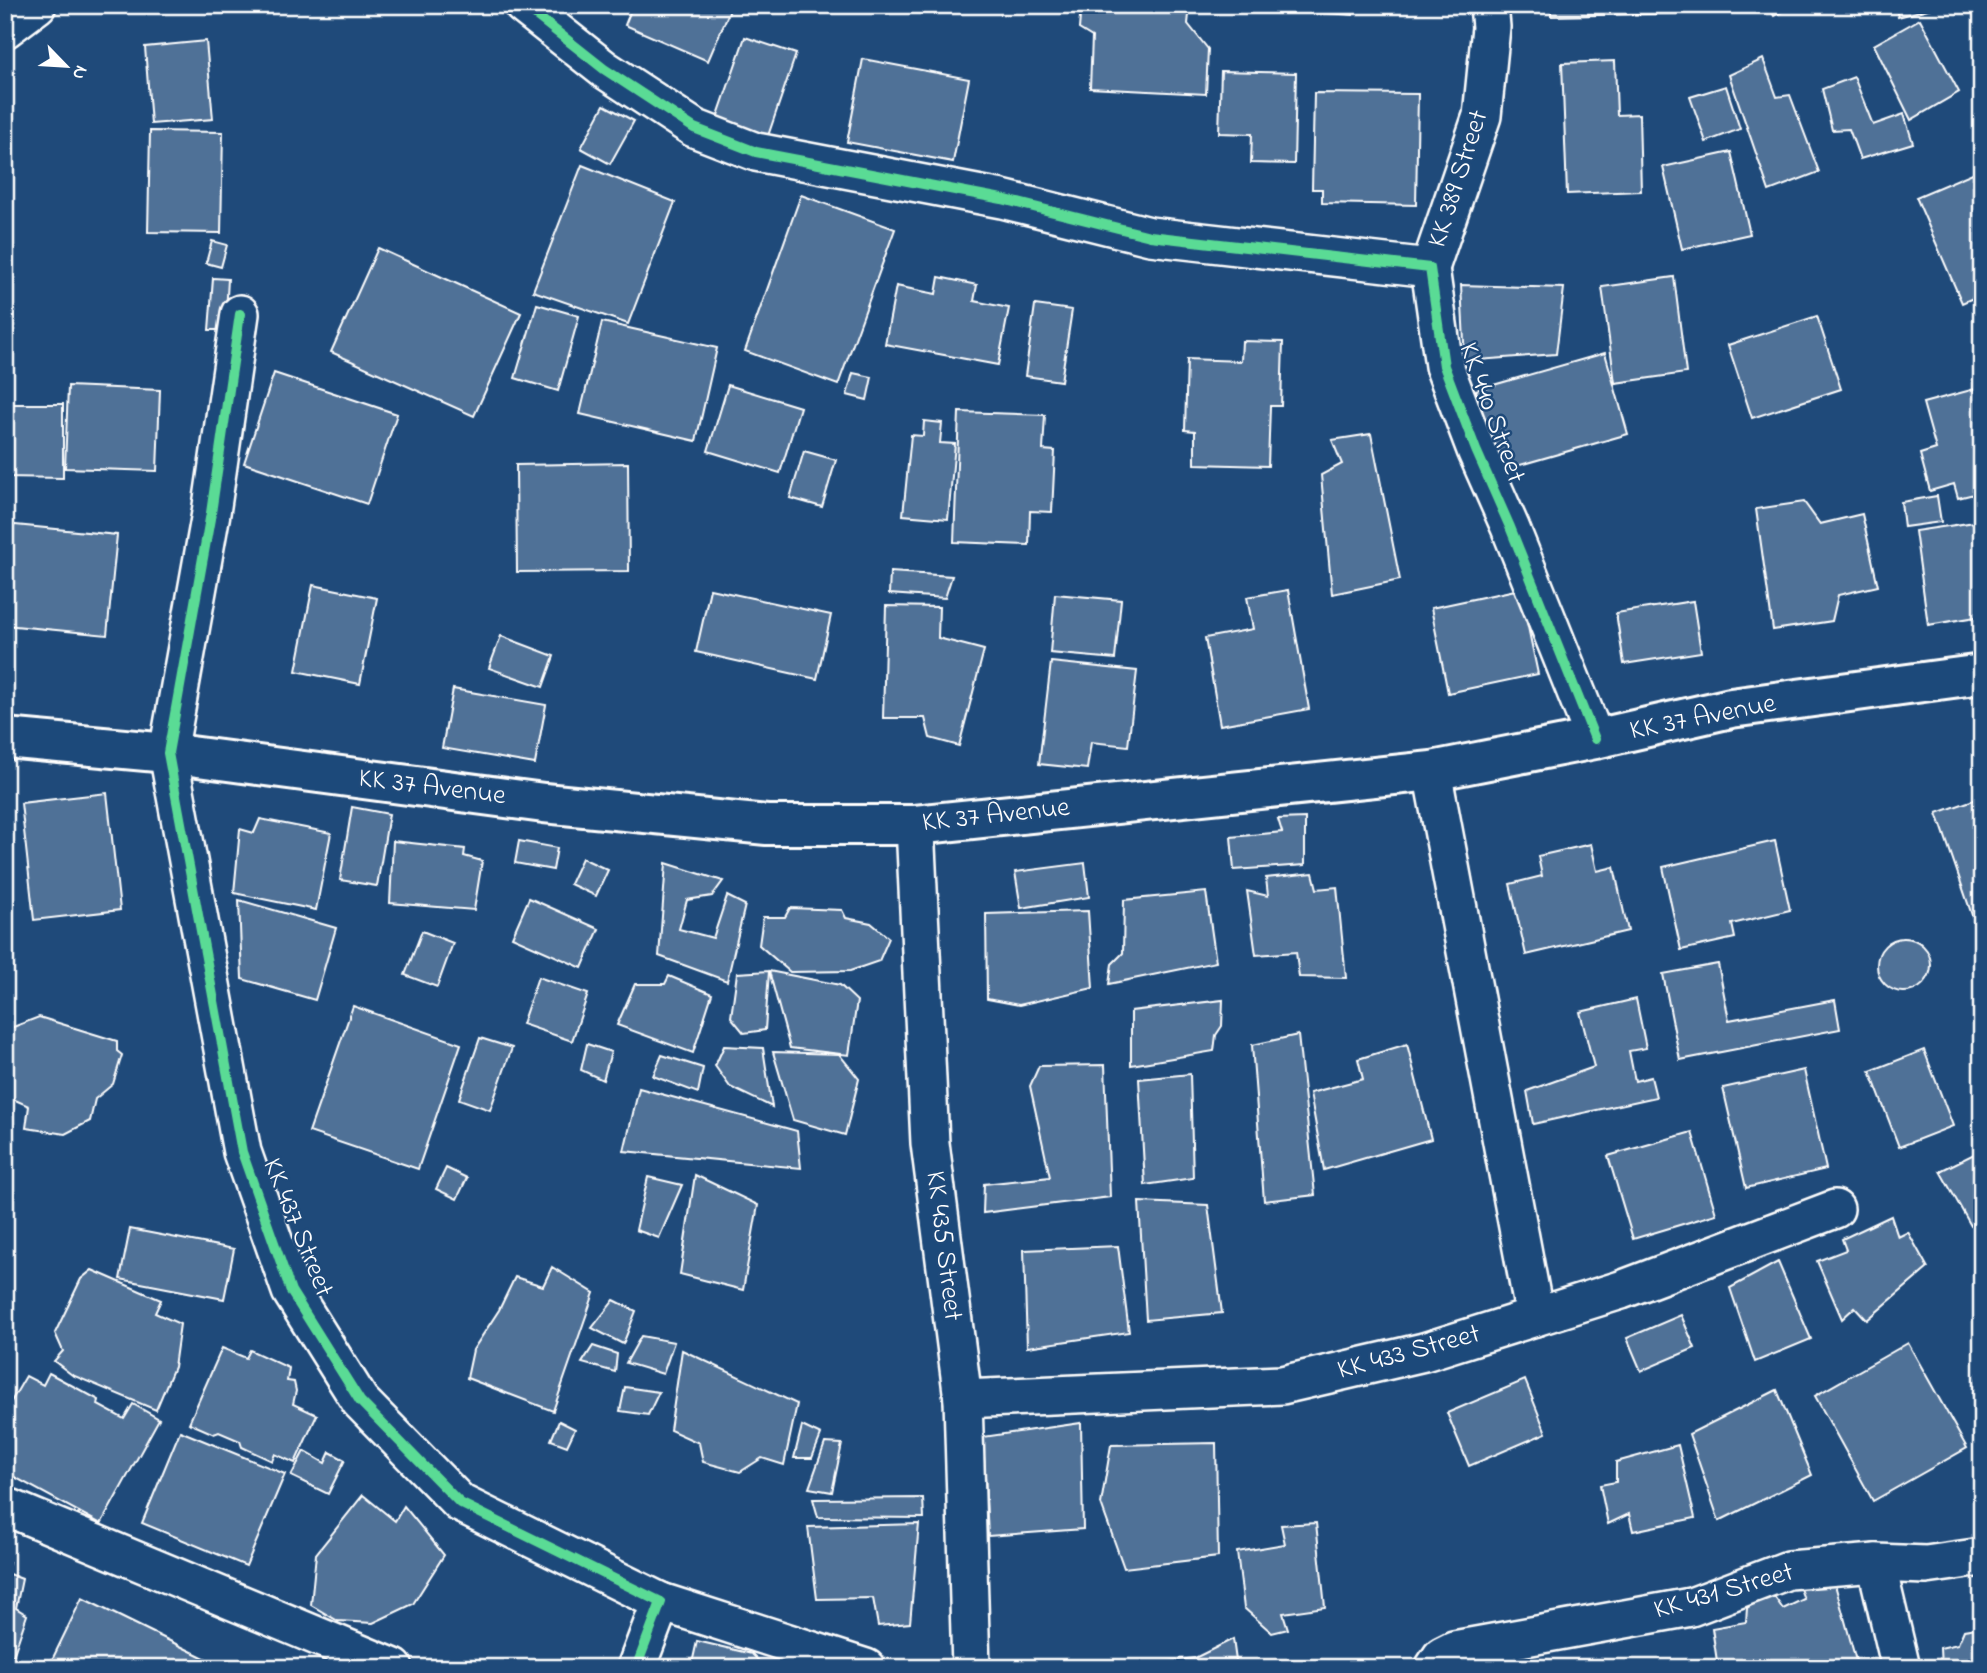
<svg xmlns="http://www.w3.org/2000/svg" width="1987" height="1673" viewBox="0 0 1987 1673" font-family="'Indie Flower',sans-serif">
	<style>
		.building { fill: #507197; stroke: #fff; stroke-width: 2 }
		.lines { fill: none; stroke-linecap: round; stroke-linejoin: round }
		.street-casing { stroke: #fff; stroke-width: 42 }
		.secondary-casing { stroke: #fff; stroke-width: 44 }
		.street { stroke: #1f4a7a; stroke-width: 37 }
		.secondary { stroke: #1f4a7a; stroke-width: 38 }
		.cycleway-casing { stroke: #1f4a7a; stroke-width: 15 }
		.cycleway { stroke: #5adb95; stroke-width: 10 }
		.labels { text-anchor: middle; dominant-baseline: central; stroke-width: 5; stroke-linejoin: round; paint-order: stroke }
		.street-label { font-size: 28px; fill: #fff; stroke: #1f4a7a }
	</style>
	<rect width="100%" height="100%" fill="#1f4a7a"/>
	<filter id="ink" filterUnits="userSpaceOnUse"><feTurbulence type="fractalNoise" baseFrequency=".0143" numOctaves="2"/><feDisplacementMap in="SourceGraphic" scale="14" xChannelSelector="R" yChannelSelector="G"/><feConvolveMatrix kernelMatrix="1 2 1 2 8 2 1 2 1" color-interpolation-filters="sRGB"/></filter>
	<g filter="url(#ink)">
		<g class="building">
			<path d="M633 5H732L708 61 625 25Z"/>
			<path d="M1081 5H1190L1188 24 1208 49 1206 94 1090 88 1092 37 1079 29Z"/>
			<path d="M1259 5H1353V15L1259 8Z"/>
			<path d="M1551 5H1698L1696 13 1551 16Z"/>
			<path d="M1768 5H1796L1774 16Z"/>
			<path d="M1895 5H1943L1898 17Z"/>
			<path d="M1920 19 1959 92 1911 120 1874 45Z"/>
			<path d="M745 37 796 54 756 171 705 153Z"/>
			<path d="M206 41 213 119 151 124 145 47Z"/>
			<path d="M863 59 969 79 953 162 847 142Z"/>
			<path d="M1763 59 1777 97 1790 95 1819 172 1769 191 1729 75Z"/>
			<path d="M1615 61 1617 115 1639 114 1641 191 1567 194 1562 63Z"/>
			<path d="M1221 71 1296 73 1294 164 1251 163 1252 134 1219 133Z"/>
			<path d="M1854 77 1873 125 1904 114 1913 143 1860 159 1849 129 1832 130 1822 89Z"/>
			<path d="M1726 86 1740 129 1706 142 1690 97Z"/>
			<path d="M1314 93 1418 94 1416 205 1322 203V189H1312Z"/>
			<path d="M604 105 634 121 610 164 581 148Z"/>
			<path d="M150 131 223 132 221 233 148 232Z"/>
			<path d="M1731 152 1750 234 1682 249 1663 167Z"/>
			<path d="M582 165 675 202 628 324 533 291Z"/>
			<path d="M1982 169V294L1962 303 1916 197Z"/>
			<path d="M801 195 895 229 838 385 745 351Z"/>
			<path d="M212 241 227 245 221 267 206 263Z"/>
			<path d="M378 248 521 313 474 416 331 352Z"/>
			<path d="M939 277 977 285 974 301 1009 308 998 365 885 344 896 286 936 294Z"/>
			<path d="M1674 277 1686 373 1615 383 1602 287Z"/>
			<path d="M213 278 228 279 225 330H209Z"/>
			<path d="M1461 285 1564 288 1556 354 1465 361Z"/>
			<path d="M537 304 579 316 558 391 515 378Z"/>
			<path d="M1035 305 1072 310 1061 381 1025 376Z"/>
			<path d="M1817 316 1841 389 1752 418 1728 345Z"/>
			<path d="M602 322 717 348 696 441 580 414Z"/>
			<path d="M1242 341 1283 342 1281 406H1270L1268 466 1195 464V431L1185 430 1187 359 1241 361Z"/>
			<path d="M1605 353 1628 434 1499 471 1476 390Z"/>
			<path d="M274 373 397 414 367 504 244 463Z"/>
			<path d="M853 373 872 377 867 400 847 395Z"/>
			<path d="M728 385 800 407 780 473 708 451Z"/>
			<path d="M68 386 160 390 157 471 65 468Z"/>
			<path d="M1982 387V492L1958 498 1954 484 1930 491 1920 454 1936 449 1923 403Z"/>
			<path d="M5 404H63V478L5 477Z"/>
			<path d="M959 412 1045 415 1043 450 1055 451 1052 512 1030 511 1029 545 954 542Z"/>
			<path d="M924 421 942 423 940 443 955 444 948 519 903 515 911 435 923 436Z"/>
			<path d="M1371 434 1400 580 1332 594 1321 475 1342 464 1332 440Z"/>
			<path d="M804 451 836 460 822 507 790 498Z"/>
			<path d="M628 463 629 571 517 572 516 465Z"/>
			<path d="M1937 496 1941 522 1904 527 1901 502Z"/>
			<path d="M1804 502 1820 524 1862 514 1878 586 1838 595 1832 621 1773 630 1756 509Z"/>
			<path d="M1975 522 1982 570V616L1928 625 1915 531Z"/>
			<path d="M5 524 117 535 107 635 5 625Z"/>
			<path d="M890 572 952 576 945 598 889 594Z"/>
			<path d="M313 585 377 598 360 684 296 671Z"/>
			<path d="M710 589 831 615 817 679 696 652Z"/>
			<path d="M1520 589 1538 674 1448 693 1431 608Z"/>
			<path d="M1288 590 1309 709 1220 725 1205 638 1253 629 1247 597Z"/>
			<path d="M1055 594 1121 600 1115 659 1050 653Z"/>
			<path d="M1693 601 1701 652 1624 664 1616 613Z"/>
			<path d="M886 606 939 607 938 638 984 650 959 746 930 738 925 718H883Z"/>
			<path d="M501 636 554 656 543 687 489 668Z"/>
			<path d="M1051 662 1137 671 1128 746 1091 742 1087 769 1039 764Z"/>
			<path d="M453 689 546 705 535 764 442 748Z"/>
			<path d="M107 793 120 910 34 920 21 803Z"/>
			<path d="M1982 797V916L1974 921 1937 813Z"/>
			<path d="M352 807 389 814 377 886 340 880Z"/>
			<path d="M1305 818V865L1234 870 1231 837 1282 832 1278 819Z"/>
			<path d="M260 819 331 833 316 910 234 893 240 829 254 833Z"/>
			<path d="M393 841 465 849 464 856 482 861 474 910 390 903Z"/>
			<path d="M519 841 557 848 553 870 515 863Z"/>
			<path d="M1775 841 1790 910 1732 924 1735 938 1681 950 1663 867Z"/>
			<path d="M1591 844 1597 871 1614 867 1628 931 1526 955 1510 884 1542 876 1538 856Z"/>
			<path d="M582 858 608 870 596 896 570 884Z"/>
			<path d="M666 863 723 881 712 896 687 900 679 929 713 938 727 896 745 905 727 981 659 956Z"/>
			<path d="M1085 863 1089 897 1021 908 1015 872Z"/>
			<path d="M1313 873 1317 889 1337 887 1346 978 1299 977 1296 952 1256 955 1247 891 1268 896 1266 878Z"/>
			<path d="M1206 892 1216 962 1109 984 1112 964 1123 953 1124 900Z"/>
			<path d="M529 898 599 929 582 968 512 937Z"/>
			<path d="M239 900 336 928 315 1000 242 979Z"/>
			<path d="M790 908 842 910 846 918 871 923 889 938 879 961 850 971 790 972 759 945 763 917H785Z"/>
			<path d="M1088 911 1093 988 1019 1005 987 999 986 914Z"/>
			<path d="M422 931 453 943 437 987 405 975Z"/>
			<circle cx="1904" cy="965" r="27"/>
			<path d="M1982 942V968L1973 946Z"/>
			<path d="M1718 964 1729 1020 1835 1000 1840 1029 1680 1060 1663 974Z"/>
			<path d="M769 971 840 985 857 1001 849 1055 790 1048Z"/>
			<path d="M769 971 765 1030 744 1033 731 1017 737 973Z"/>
			<path d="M669 976 712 994 693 1053 617 1025 635 984H665Z"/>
			<path d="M538 977 588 994 572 1041 522 1024Z"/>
			<path d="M1636 999 1646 1048 1629 1051 1635 1081 1651 1077 1656 1097 1533 1124 1527 1091 1594 1067 1580 1012Z"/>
			<path d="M1223 1000 1222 1026 1216 1035 1214 1051 1131 1065V1011Z"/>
			<path d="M353 1006 461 1044 418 1169 309 1132Z"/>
			<path d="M39 1017 117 1041V1051L122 1055 113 1084 95 1099 90 1121 65 1134 26 1128 29 1106 6 1096 8 1029Z"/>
			<path d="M1298 1035 1315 1195 1264 1201 1252 1045Z"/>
			<path d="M480 1038 512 1048 490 1110 459 1099Z"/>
			<path d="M587 1044 611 1052 603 1080 581 1070Z"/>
			<path d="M1407 1044 1431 1139 1324 1170 1310 1093 1363 1079 1358 1059Z"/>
			<path d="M724 1046 763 1048 772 1107 730 1087 715 1066Z"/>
			<path d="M1924 1050 1953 1126 1899 1147 1870 1071Z"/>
			<path d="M773 1052 839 1054 859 1079 845 1135 793 1120Z"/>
			<path d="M662 1055 703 1068 698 1093 653 1076Z"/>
			<path d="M1105 1065 1110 1197 983 1213 984 1184 1050 1177 1030 1086 1039 1066Z"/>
			<path d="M1804 1070 1826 1169 1746 1188 1723 1088Z"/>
			<path d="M1190 1074 1193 1178 1145 1185 1139 1079Z"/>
			<path d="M639 1088 797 1131 801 1168 624 1151Z"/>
			<path d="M1692 1132 1716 1214 1633 1239 1608 1156Z"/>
			<path d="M1982 1150V1221L1971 1226 1940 1171Z"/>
			<path d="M446 1168 467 1178 457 1199 436 1189Z"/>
			<path d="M695 1175 758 1205 743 1290 680 1274Z"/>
			<path d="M648 1177 682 1185 659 1238 636 1230Z"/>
			<path d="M1139 1202 1208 1205 1222 1313 1146 1320Z"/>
			<path d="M1891 1216 1898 1237 1908 1232 1928 1268 1867 1320 1855 1307 1842 1319 1817 1261 1846 1250 1842 1239Z"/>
			<path d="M130 1229 234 1249 224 1299 120 1279Z"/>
			<path d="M1118 1246 1129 1332 1027 1347 1024 1250Z"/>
			<path d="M1778 1262 1811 1339 1755 1362 1730 1288Z"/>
			<path d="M552 1267 594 1293 553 1411 467 1378 473 1350 499 1310 515 1277 543 1286Z"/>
			<path d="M92 1270 161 1300 155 1313 180 1324 174 1367 156 1410 72 1375 54 1361 63 1351 55 1333 81 1279Z"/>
			<path d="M614 1300 636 1311 623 1344 592 1328Z"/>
			<path d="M1681 1315 1695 1348 1641 1371 1627 1338Z"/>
			<path d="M641 1336 674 1342 663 1374 626 1363Z"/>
			<path d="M1908 1343 1967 1448 1873 1501 1815 1396Z"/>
			<path d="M593 1346 617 1354 615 1372 582 1363Z"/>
			<path d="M222 1348 246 1358 250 1350 289 1368 287 1381 294 1382 296 1391 293 1404 317 1415 295 1463 275 1454 272 1461 242 1447 240 1441 219 1432 214 1434 189 1423Z"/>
			<path d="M682 1350 797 1404 784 1465 762 1458 740 1472 703 1462 699 1443 670 1430Z"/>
			<path d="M1982 1361V1397L1973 1395Z"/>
			<path d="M49 1373 99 1400 98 1405 124 1419 133 1404 159 1419 101 1524 5 1472V1412L26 1376 43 1385Z"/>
			<path d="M1525 1380 1546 1433 1469 1466 1447 1413Z"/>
			<path d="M625 1387 659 1392 648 1415 620 1411Z"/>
			<path d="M1777 1390 1812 1475 1719 1521 1689 1434Z"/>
			<path d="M559 1421 575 1429 567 1446 551 1440Z"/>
			<path d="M1081 1423 1083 1529 988 1536 983 1437Z"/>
			<path d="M802 1426 821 1435 812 1458H794Z"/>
			<path d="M180 1431 285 1474 246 1566 142 1523Z"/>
			<path d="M825 1443 842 1444 832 1492 809 1488Z"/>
			<path d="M1216 1443 1218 1557 1124 1568 1101 1504 1111 1445Z"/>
			<path d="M1678 1445 1695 1518 1633 1531 1629 1514 1608 1524 1600 1485 1616 1482V1462Z"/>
			<path d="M304 1451 325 1463 330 1452 345 1460 328 1494 291 1476Z"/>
			<path d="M363 1495 395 1521 404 1506 444 1555 413 1604 373 1623 338 1621 311 1605 316 1554Z"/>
			<path d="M923 1498 924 1518 818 1517 813 1499Z"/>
			<path d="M1316 1523 1325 1607 1283 1613 1288 1629 1272 1633 1244 1608 1237 1552 1285 1544 1281 1525Z"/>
			<path d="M919 1524 910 1623 878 1626 873 1598 817 1599 808 1527Z"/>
			<path d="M5 1562 9 1563 6 1573 22 1579 16 1608 27 1615 9 1668 5 1667Z"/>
			<path d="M1831 1570 1858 1668H1718L1712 1628 1746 1622 1747 1608 1771 1592 1783 1609 1804 1599 1797 1581Z"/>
			<path d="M82 1598 225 1668H48Z"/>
			<path d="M1982 1627V1668H1941L1940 1648 1958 1644 1964 1630Z"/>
			<path d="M1233 1639 1237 1668H1154L1153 1663 1195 1658Z"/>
			<path d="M697 1641 752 1654 766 1668H691Z"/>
		</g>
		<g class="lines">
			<defs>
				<g id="street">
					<path d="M523 5 604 69 694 128 756 152 1002 199 1150 236 1430 268 1444 366 1476 450 1510 527 1595 739"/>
					<path d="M5 29 37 5"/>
					<path d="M1430 268 1482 116 1491 27 1489 5"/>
					<path d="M240 314 211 513 168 753 242 1152 291 1291 360 1401 460 1503 661 1602 636 1668"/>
					<path d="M1432 771 1535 1317"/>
					<path d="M915 825 930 1143 963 1399 971 1668"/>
					<path d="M963 1399 1282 1385 1424 1352 1621 1290 1835 1209"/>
					<path d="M5 1506 394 1668"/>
					<path d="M1876 1563 1901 1668"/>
					<path d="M661 1602 866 1668"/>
					<path d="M1434 1668 1442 1656 1454 1650 1691 1607 1788 1570 1876 1563 1926 1565 1982 1557"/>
				</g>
				<path id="secondary" d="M5 738 168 753 544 803 767 825H915L1432 771 1595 739 1731 708 1982 674"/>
			</defs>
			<use href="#street" class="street-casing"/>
			<use href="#secondary" class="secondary-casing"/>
			<use href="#street" class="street"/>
			<use href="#secondary" class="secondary"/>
			<defs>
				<g id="cycleway">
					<path d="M523 5 604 69 694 128 756 152 1002 199 1150 236 1430 268 1444 366 1476 450 1510 527 1595 739"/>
					<path d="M240 314 211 513 168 753 242 1152 291 1291 360 1401 460 1503 661 1602 636 1668"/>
				</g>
			</defs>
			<use href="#cycleway" class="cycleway-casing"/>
			<use href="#cycleway" class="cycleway"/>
		</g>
	</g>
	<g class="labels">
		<g class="street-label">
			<text transform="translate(1459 179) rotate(-72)">KK 389 Street</text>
			<text transform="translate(1491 413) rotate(70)">KK 440 Street</text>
			<text transform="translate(1703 718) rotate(-11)">KK 37 Avenue</text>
			<text transform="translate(432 788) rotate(7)">KK 37 Avenue</text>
			<text transform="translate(996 816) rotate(-6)">KK 37 Avenue</text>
			<text transform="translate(297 1228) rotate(68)">KK 437 Street</text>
			<text transform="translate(943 1246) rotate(83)">KK 435 Street</text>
			<text transform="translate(1409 1353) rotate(-15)">KK 433 Street</text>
			<text transform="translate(1724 1592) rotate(-16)">KK 431 Street</text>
		</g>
	</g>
	<rect width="1987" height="1673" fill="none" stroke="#1f4a7a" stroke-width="28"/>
	<rect x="14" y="14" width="1959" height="1645" fill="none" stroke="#fff" stroke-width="2.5" filter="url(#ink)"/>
	<g transform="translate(66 66) rotate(115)" stroke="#1f4a7a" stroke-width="5" paint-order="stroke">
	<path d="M0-5L12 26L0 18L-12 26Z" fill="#ffffff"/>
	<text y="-10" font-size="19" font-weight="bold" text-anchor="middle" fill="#ffffff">N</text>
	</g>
</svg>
